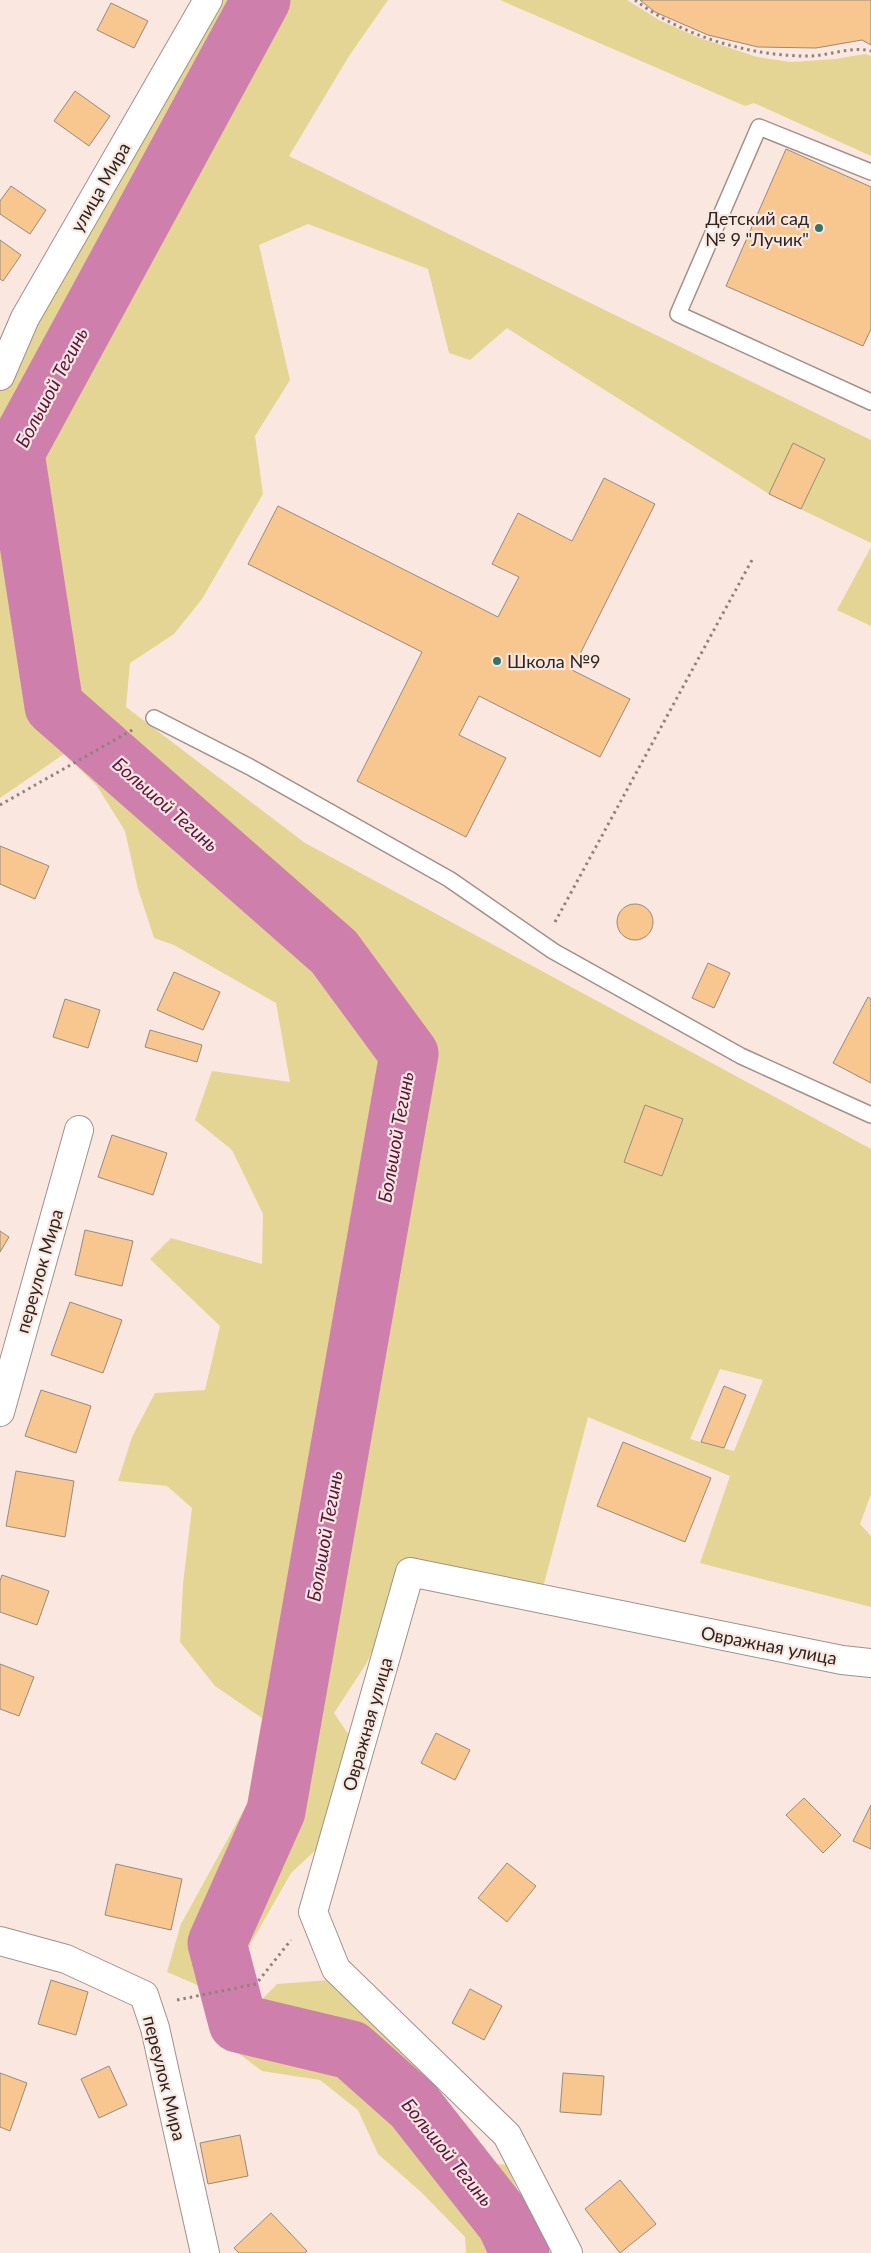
<svg xmlns="http://www.w3.org/2000/svg" width="871" height="2253" viewBox="0 0 871 2253" font-family="Lato,sans-serif">
	<style>
		.green { fill: #e4d594; fill-rule: evenodd }
		.lines { fill: none; stroke-linecap: round; stroke-linejoin: round }
		.river { stroke: #ce7fac; stroke-width: 59 }
		.building { fill: #f8c790; stroke: #968a7e }
		.service-casing { stroke: #a29089; stroke-width: 18 }
		.minor-casing { stroke: #a29089; stroke-width: 30 }
		.path { stroke: #8f827d; stroke-width: 3; stroke-dasharray: 2.5 4; stroke-linecap: butt }
		.service { stroke: #fff; stroke-width: 15 }
		.minor { stroke: #fff; stroke-width: 28 }
		.poi-dot { fill: #30756a; stroke: #fae7e0; stroke-width: 2 }
		.labels { text-anchor: middle; dominant-baseline: central; stroke-width: 4.5; stroke-linejoin: round; paint-order: stroke }
		.street-label { font-size: 18px; fill: #2c2522; stroke: #fae7e0 }
		.poi-label { font-size: 18px; fill: #2c2522; stroke: #fae7e0; text-anchor: end }
		.water-label { font-size: 19px; font-style: italic; fill: #5a1342; stroke: #fae7e0 }
	</style>
	<rect width="100%" height="100%" fill="#fae7e0"/>
	<g class="green">
		<path d="M208 0H388L349 56 289 156 871 440V543L769 494 507 328 470 360 449 353 428 269 308 224 259 245 290 380 255 436 263 494 202 599 174 634 130 663 126 707 305 843 871 1149V1494L860 1524 871 1536V1607L700 1563 730 1476 588 1417 540 1599 410 1572 366 1664 334 1713 359 1750 336 1831 291 1873 243 1957 209 1990 167 1972 181 1924 247 1804 262 1718 215 1686 180 1642 183 1584 192 1508 167 1486 118 1481 132 1437 155 1393 205 1390 220 1326 150 1259 171 1238 262 1264 263 1214 232 1150 195 1120 212 1071 290 1082 276 1003 174 945 154 938 138 889 125 831 97 786 64 754 0 798V376ZM720 1369 763 1380 734 1451 690 1439Z"/>
		<path d="M500 0H627L659 20 697 37 757 57 791 62 835 59 865 54 871 56V156L754 103 745 106Z"/>
		<path d="M871 547V626L837 610Z"/>
		<path d="M330 1980 408 2048 474 2161 507 2165 532 2225 549 2253H466L465 2237 421 2192 378 2154 358 2110 320 2080 262 2071 222 2041 277 1984Z"/>
	</g>
	<g class="lines">
		<path class="river" d="M261 0 15 453 54 706 334 952 409 1054 276 1811 217 1943 238 2023 351 2050 414 2106 506 2223 520 2253"/>
	</g>
	<g class="building">
		<path d="M640 0H871V45L862 40 816 48 758 47 708 35 655 12Z"/>
		<path d="M111 3 148 21 134 48 97 30Z"/>
		<path d="M75 91 110 116 89 146 54 121Z"/>
		<path d="M786 149 871 187V329L863 346 726 286Z"/>
		<path d="M11 186 46 210 30 234 0 214V201Z"/>
		<path d="M0 240 21 255 3 281 0 279Z"/>
		<path d="M793 443 825 459 801 509 769 494Z"/>
		<path d="M604 478 655 504 572 670 630 699 600 757 479 696 459 735 506 758 466 837 357 781 422 652 248 564 278 506 498 617 519 577 492 564 518 513 572 541Z"/>
		<path d="M0 846 49 866 35 899 0 884Z"/>
		<circle cx="635" cy="922" r="18"/>
		<path d="M708 963 730 973 714 1008 692 998Z"/>
		<path d="M174 972 220 992 203 1030 157 1010Z"/>
		<path d="M868 997 871 999V1083L833 1063Z"/>
		<path d="M65 999 100 1010 88 1048 53 1037Z"/>
		<path d="M150 1030 202 1045 197 1062 145 1047Z"/>
		<path d="M645 1105 683 1119 662 1176 624 1162Z"/>
		<path d="M112 1135 167 1153 153 1195 98 1177Z"/>
		<path d="M85 1230 133 1241 122 1286 75 1275Z"/>
		<path d="M0 1231 9 1237 0 1252Z"/>
		<path d="M70 1302 122 1320 103 1373 51 1355Z"/>
		<path d="M724 1386 746 1395 724 1448 701 1442Z"/>
		<path d="M41 1390 91 1406 76 1453 25 1436Z"/>
		<path d="M623 1442 711 1478 685 1542 597 1506Z"/>
		<path d="M16 1471 74 1481 65 1537 6 1526Z"/>
		<path d="M2 1575 49 1591 37 1625 0 1612V1581Z"/>
		<path d="M0 1664 34 1677 19 1716 0 1709Z"/>
		<path d="M436 1733 470 1750 455 1780 421 1763Z"/>
		<path d="M804 1798 841 1835 823 1853 786 1815Z"/>
		<path d="M871 1805V1849L853 1841Z"/>
		<path d="M507 1863 536 1886 507 1922 478 1898Z"/>
		<path d="M116 1864 182 1879 171 1930 105 1915Z"/>
		<path d="M51 1980 88 1992 76 2035 38 2024Z"/>
		<path d="M470 1989 502 2006 484 2040 452 2023Z"/>
		<path d="M109 2066 127 2105 99 2118 81 2079Z"/>
		<path d="M0 2073 27 2083 10 2131 0 2127Z"/>
		<path d="M563 2073 604 2076 601 2115 560 2112Z"/>
		<path d="M240 2135 248 2176 208 2184 200 2143Z"/>
		<path d="M620 2180 656 2224 620 2253 585 2209Z"/>
		<path d="M271 2213 307 2251 305 2253H239L234 2248Z"/>
	</g>
	<g class="lines">
		<defs>
			<g id="service">
				<path d="M871 172 759 127 678 314 871 402"/>
				<path d="M154 718 250 767 449 879 553 951 741 1056 871 1115"/>
			</g>
			<g id="minor">
				<path d="M0 376 25 318 208 0"/>
				<path d="M0 1412 79 1130"/>
				<path d="M0 1941 66 1959 144 1995 155 2028 205 2253"/>
				<path d="M568 2253 507 2135 336 1969 313 1912 410 1572 842 1660 871 1663"/>
			</g>
		</defs>
		<use href="#service" class="service-casing"/>
		<use href="#minor" class="minor-casing"/>
		<g class="path">
			<path d="M635 0C682 36 751 57 811 56 831 55 852 46 871 51"/>
			<path d="M0 805 134 729"/>
			<path d="M555 922 752 560"/>
			<path d="M177 2000 256 1984 291 1940"/>
		</g>
		<use href="#service" class="service"/>
		<use href="#minor" class="minor"/>
	</g>
	<g class="poi-dot">
		<circle cx="819" cy="228" r="5"/>
		<circle cx="497" cy="661" r="5"/>
	</g>
	<g class="labels">
		<g class="street-label">
			<text transform="translate(100 187) rotate(-60)">улица Мира</text>
			<text transform="translate(39 1271) rotate(-74)">переулок Мира</text>
			<text transform="translate(769 1645) rotate(11)">Овражная улица</text>
			<text transform="translate(367 1724) rotate(-74)">Овражная улица</text>
			<text transform="translate(165 2078) rotate(76)">переулок Мира</text>
		</g>
		<g class="poi-label">
			<text x="809" y="218">Детский сад<tspan x="809" dy="21">№ 9 "Лучик"</tspan></text>
			<text x="507" y="661" text-anchor="start">Школа №9</text>
		</g>
		<g class="water-label">
			<text transform="translate(51 387) rotate(-62)">Большой Тегинь</text>
			<text transform="translate(166 804) rotate(41)">Большой Тегинь</text>
			<text transform="translate(395 1137) rotate(-80)">Большой Тегинь</text>
			<text transform="translate(324 1536) rotate(-80)">Большой Тегинь</text>
			<text transform="translate(448 2152) rotate(51)">Большой Тегинь</text>
		</g>
	</g>
</svg>
